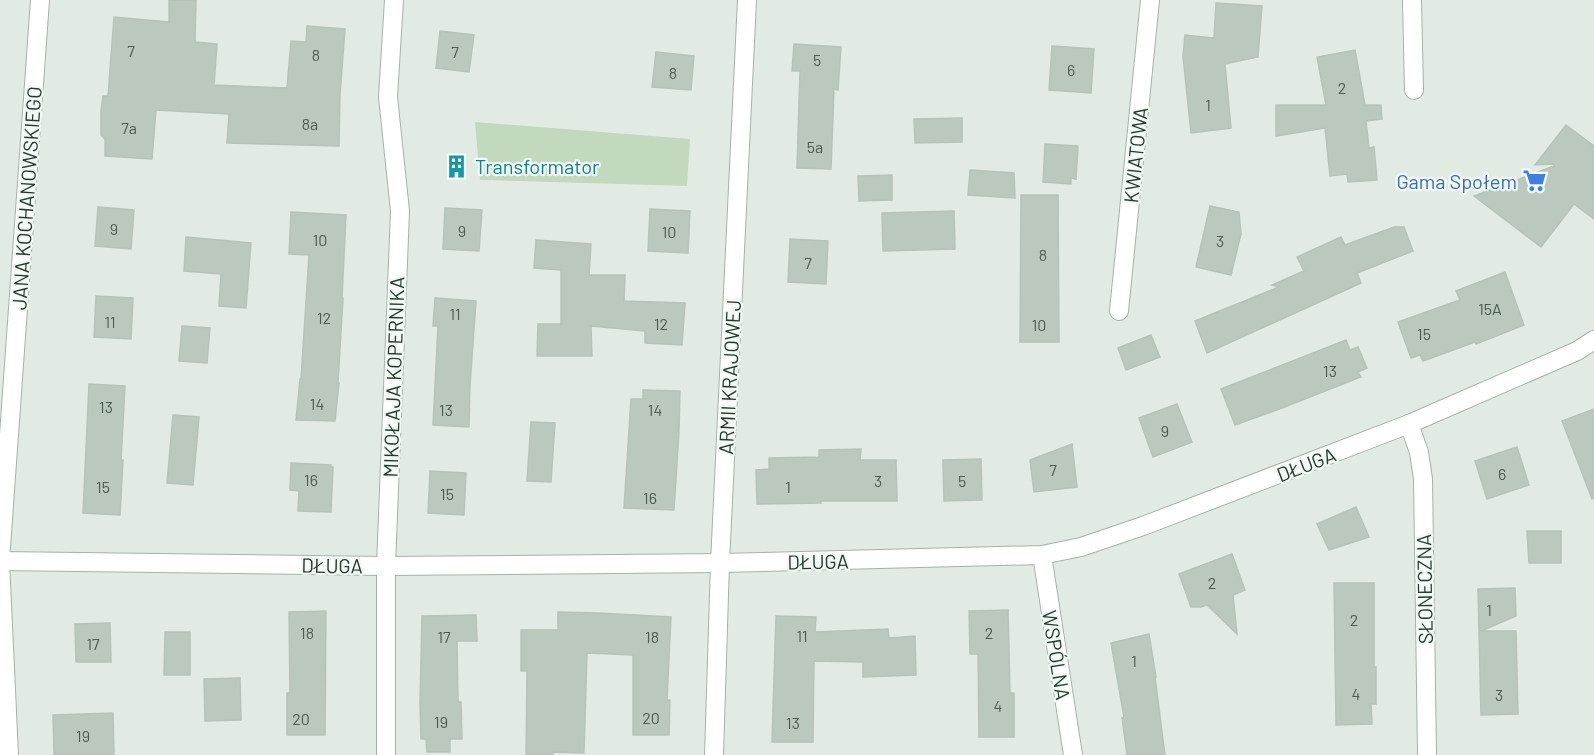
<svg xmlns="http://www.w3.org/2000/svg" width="1594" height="755" viewBox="0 0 1594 755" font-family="Barlow,sans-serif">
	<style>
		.green { fill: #c3d9be }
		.building { fill: #bbc8be; stroke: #b6c3b8; stroke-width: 1.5 }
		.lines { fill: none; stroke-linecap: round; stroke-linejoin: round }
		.minor-casing { stroke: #a5b2a8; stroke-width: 20 }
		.minor { stroke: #fff; stroke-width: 18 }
		.labels { text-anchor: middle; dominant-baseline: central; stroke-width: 4.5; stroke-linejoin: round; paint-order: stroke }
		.number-label { font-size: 16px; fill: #4a5d50 }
		.street-label { font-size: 20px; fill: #24392b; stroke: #f2f8f3 }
		.culture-label { font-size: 20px; fill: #0d838f; stroke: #f2f8f3; text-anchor: start }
		.shop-label { font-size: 20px; fill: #366cbe; stroke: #f2f8f3; text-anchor: end }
	</style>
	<rect width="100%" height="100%" fill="#e2ebe3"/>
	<path class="green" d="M475 122 690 139 687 186 480 180Z"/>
	<g class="building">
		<path d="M169 0H196L195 42 217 44 214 85 287 88 291 41 306 42 307 26 345 29 340 94 339 146 227 143 229 114 156 110 152 159 105 156V139L101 135V111L103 96H108L114 17 169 22Z"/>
		<path d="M1216 3 1262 6 1258 57 1225 64 1231 128 1191 133 1183 56 1185 35 1214 38Z"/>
		<path d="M440 31 474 35 469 72 436 68Z"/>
		<path d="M794 44 841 47 838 90 834 89 831 169 797 168 800 71H792Z"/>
		<path d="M1052 46 1094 49 1091 93 1049 90Z"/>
		<path d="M1355 50 1365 105H1381L1382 119 1366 121 1369 148 1374 147 1377 180 1348 182 1347 174 1330 176 1325 128 1276 136V105H1326L1317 57Z"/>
		<path d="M656 52 694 56 691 90 652 87Z"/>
		<path d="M962 118V142L915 143 914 119Z"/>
		<path d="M1566 125 1594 146V219L1574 204 1541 247 1474 196 1554 166 1553 164 1535 165Z"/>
		<path d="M1045 144 1078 146 1076 179 1071 178V184L1043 182Z"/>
		<path d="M970 170 1014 173 1015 198 968 195Z"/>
		<path d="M892 175V200L859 201 858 176Z"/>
		<path d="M1021 195H1058L1059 342H1020Z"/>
		<path d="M1210 206 1239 212 1241 234 1231 275 1196 267Z"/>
		<path d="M98 207 134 210 131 249 95 246Z"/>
		<path d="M445 208 482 210 479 251 443 249Z"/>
		<path d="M650 209 690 211 688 253 648 251Z"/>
		<path d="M954 211 955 249 883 251 882 213Z"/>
		<path d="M291 212 346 215 342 298H343L338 383H339L335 421 296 420 300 379H301L309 255 289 254Z"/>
		<path d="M1394 227H1404L1413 251 1357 273 1361 283 1207 353 1195 321 1279 287 1272 285 1304 271 1297 257 1341 237 1345 245Z"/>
		<path d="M186 237 251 243 246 308 219 306 221 274 184 271Z"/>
		<path d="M790 239 828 241 826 284 788 282Z"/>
		<path d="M536 240 591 244 589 275H625L624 301 685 303 682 345 645 343V331L591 326 592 356H537L538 324H561V270L534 268Z"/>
		<path d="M1505 272 1524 325 1476 344 1475 342 1423 361 1420 355 1411 358 1398 322 1460 300 1456 291Z"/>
		<path d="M96 296 133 298 131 339 94 337Z"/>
		<path d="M435 298 476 301 470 385 469 427 433 425 438 326H433Z"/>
		<path d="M182 326 210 328 207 363 179 361Z"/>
		<path d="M1151 335 1160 357 1126 370 1118 348Z"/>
		<path d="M1346 340 1350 350 1358 347 1367 368 1358 372 1361 377 1282 408 1235 425 1221 389Z"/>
		<path d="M89 384 125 386 121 460H123L120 515 83 513Z"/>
		<path d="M643 390 680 391 679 431 674 510 624 508 631 399H643Z"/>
		<path d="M1177 404 1192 442 1153 457 1139 418Z"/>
		<path d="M1594 409V498L1592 499 1562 421Z"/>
		<path d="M173 415 199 417 193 485 167 483Z"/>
		<path d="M531 422 555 423 551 482 527 481Z"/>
		<path d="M1072 444 1077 487 1034 492 1030 460Z"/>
		<path d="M1517 447 1529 485 1487 499 1475 461Z"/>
		<path d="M861 449 860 460H896L897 501H821V503L757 504 756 470 769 469V458L819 457V450Z"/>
		<path d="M981 459 982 500 944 501 943 460Z"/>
		<path d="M291 463 331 465V467H333L331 512 298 511 299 491 290 490Z"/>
		<path d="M430 471 466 473 464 515 428 513Z"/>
		<path d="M1356 507 1369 537 1329 550 1317 524Z"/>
		<path d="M1527 531H1561V563H1529Z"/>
		<path d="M1232 554 1245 590 1233 595 1237 634 1207 605 1201 607H1191L1179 574Z"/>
		<path d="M1334 583H1374V667H1376V704H1371L1372 724 1336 725Z"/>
		<path d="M1515 588 1516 616 1481 631H1516L1518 714 1481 715 1478 589Z"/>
		<path d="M1008 610 1010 693H1014V737H979L978 654H970L969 611Z"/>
		<path d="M326 611 325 735H287V693H290L289 612Z"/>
		<path d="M558 612 598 613 671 617 667 700H670L669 735H633V655L587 653 584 753 553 752V755H526L527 671H521V630H558Z"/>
		<path d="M476 615 477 641H457L458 702H461L462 739H450V752H427L426 739H421L420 703 422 616Z"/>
		<path d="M776 616 816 617 815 632 888 629 889 638 915 636 916 675 863 677V662L814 661 813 742H772Z"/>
		<path d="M110 623 111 662H76L75 624Z"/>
		<path d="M165 632H190V675H164Z"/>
		<path d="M1149 634 1156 677H1155L1165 755H1127L1122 718 1124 717 1111 643Z"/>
		<path d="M240 678 241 720 205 721 204 679Z"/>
		<path d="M113 713 114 755H54L53 715Z"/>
	</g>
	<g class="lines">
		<defs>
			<g id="minor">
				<path d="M1412 0 1414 90"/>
				<path d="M1119 311 1150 0"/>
				<path d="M1409 424 1419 452 1423 479 1427 755"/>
				<path d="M1042 555 1073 755"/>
				<path d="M0 561 386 566 720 563 1042 555 1081 547 1143 526 1409 424 1577 351 1594 340"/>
				<path d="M9 755 0 561 40 0"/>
				<path d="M386 755V566L400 211 388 97 394 0"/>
				<path d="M714 755 720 563 747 0"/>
			</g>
		</defs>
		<use href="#minor" class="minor-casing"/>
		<use href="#minor" class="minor"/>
	</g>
	<defs>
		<symbol id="building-bare" viewBox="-9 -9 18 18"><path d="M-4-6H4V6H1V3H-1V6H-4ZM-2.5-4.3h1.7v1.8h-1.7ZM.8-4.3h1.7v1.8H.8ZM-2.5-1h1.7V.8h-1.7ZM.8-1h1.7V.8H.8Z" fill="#0f9aa8" stroke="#f2f8f3" stroke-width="2.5" paint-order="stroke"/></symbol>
		<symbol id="supermarket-bare" viewBox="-9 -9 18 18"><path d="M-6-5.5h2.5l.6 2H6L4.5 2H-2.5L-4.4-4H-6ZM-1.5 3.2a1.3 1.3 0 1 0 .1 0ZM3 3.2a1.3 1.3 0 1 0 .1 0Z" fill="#3f7fe0" stroke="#f2f8f3" stroke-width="2.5" paint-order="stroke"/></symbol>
	</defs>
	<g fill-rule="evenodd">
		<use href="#building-bare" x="440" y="150" width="33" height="33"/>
		<use href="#supermarket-bare" x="1518" y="164" width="33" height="33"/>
	</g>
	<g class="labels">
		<g class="number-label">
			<text x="131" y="50">7</text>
			<text x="455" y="51">7</text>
			<text x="316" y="54">8</text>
			<text x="817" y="59">5</text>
			<text x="1071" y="69">6</text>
			<text x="673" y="72">8</text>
			<text x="1342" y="87">2</text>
			<text x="1208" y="104">1</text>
			<text x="310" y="123">8a</text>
			<text x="129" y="127">7a</text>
			<text x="815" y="146">5a</text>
			<text x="114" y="228">9</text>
			<text x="462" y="230">9</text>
			<text x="669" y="231">10</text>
			<text x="320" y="239">10</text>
			<text x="1220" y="240">3</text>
			<text x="1043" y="254">8</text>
			<text x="808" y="262">7</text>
			<text x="1490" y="308">15A</text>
			<text x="455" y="313">11</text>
			<text x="324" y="317">12</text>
			<text x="110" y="321">11</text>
			<text x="661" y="323">12</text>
			<text x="1039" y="324">10</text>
			<text x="1424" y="333">15</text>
			<text x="1330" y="370">13</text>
			<text x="317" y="403">14</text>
			<text x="106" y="406">13</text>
			<text x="446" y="409">13</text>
			<text x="655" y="409">14</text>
			<text x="1165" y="430">9</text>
			<text x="1053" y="469">7</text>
			<text x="1502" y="473">6</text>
			<text x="311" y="479">16</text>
			<text x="878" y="480">3</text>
			<text x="962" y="480">5</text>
			<text x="103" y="486">15</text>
			<text x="788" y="486">1</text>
			<text x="447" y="493">15</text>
			<text x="650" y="497">16</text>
			<text x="1212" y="582">2</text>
			<text x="1489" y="609">1</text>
			<text x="1354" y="619">2</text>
			<text x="307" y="632">18</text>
			<text x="989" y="632">2</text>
			<text x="802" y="635">11</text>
			<text x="444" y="636">17</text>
			<text x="652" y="636">18</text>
			<text x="93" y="643">17</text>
			<text x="1134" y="660">1</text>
			<text x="1356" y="693">4</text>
			<text x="1499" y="694">3</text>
			<text x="998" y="705">4</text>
			<text x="651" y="717">20</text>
			<text x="301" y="718">20</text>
			<text x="441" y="721">19</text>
			<text x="793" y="722">13</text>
			<text x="83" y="735">19</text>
		</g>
		<g class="street-label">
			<text transform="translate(1135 155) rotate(-84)">KWIATOWA</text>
			<text transform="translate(26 198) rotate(-86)">JANA KOCHANOWSKIEGO</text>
			<text transform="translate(393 377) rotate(-88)">MIKOŁAJA KOPERNIKA</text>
			<text transform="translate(729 377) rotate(-87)">ARMII KRAJOWEJ</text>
			<text transform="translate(1306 464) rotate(-21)">DŁUGA</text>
			<text transform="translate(818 561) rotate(-1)">DŁUGA</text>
			<text transform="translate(332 565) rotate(1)">DŁUGA</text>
			<text transform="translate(1424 589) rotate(-91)">SŁONECZNA</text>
			<text transform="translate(1057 655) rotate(81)">WSPÓLNA</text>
		</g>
		<g class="culture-label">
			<text x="475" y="166">Transformator</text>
		</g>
		<g class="shop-label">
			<text x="1517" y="181">Gama Społem</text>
		</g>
	</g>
</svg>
